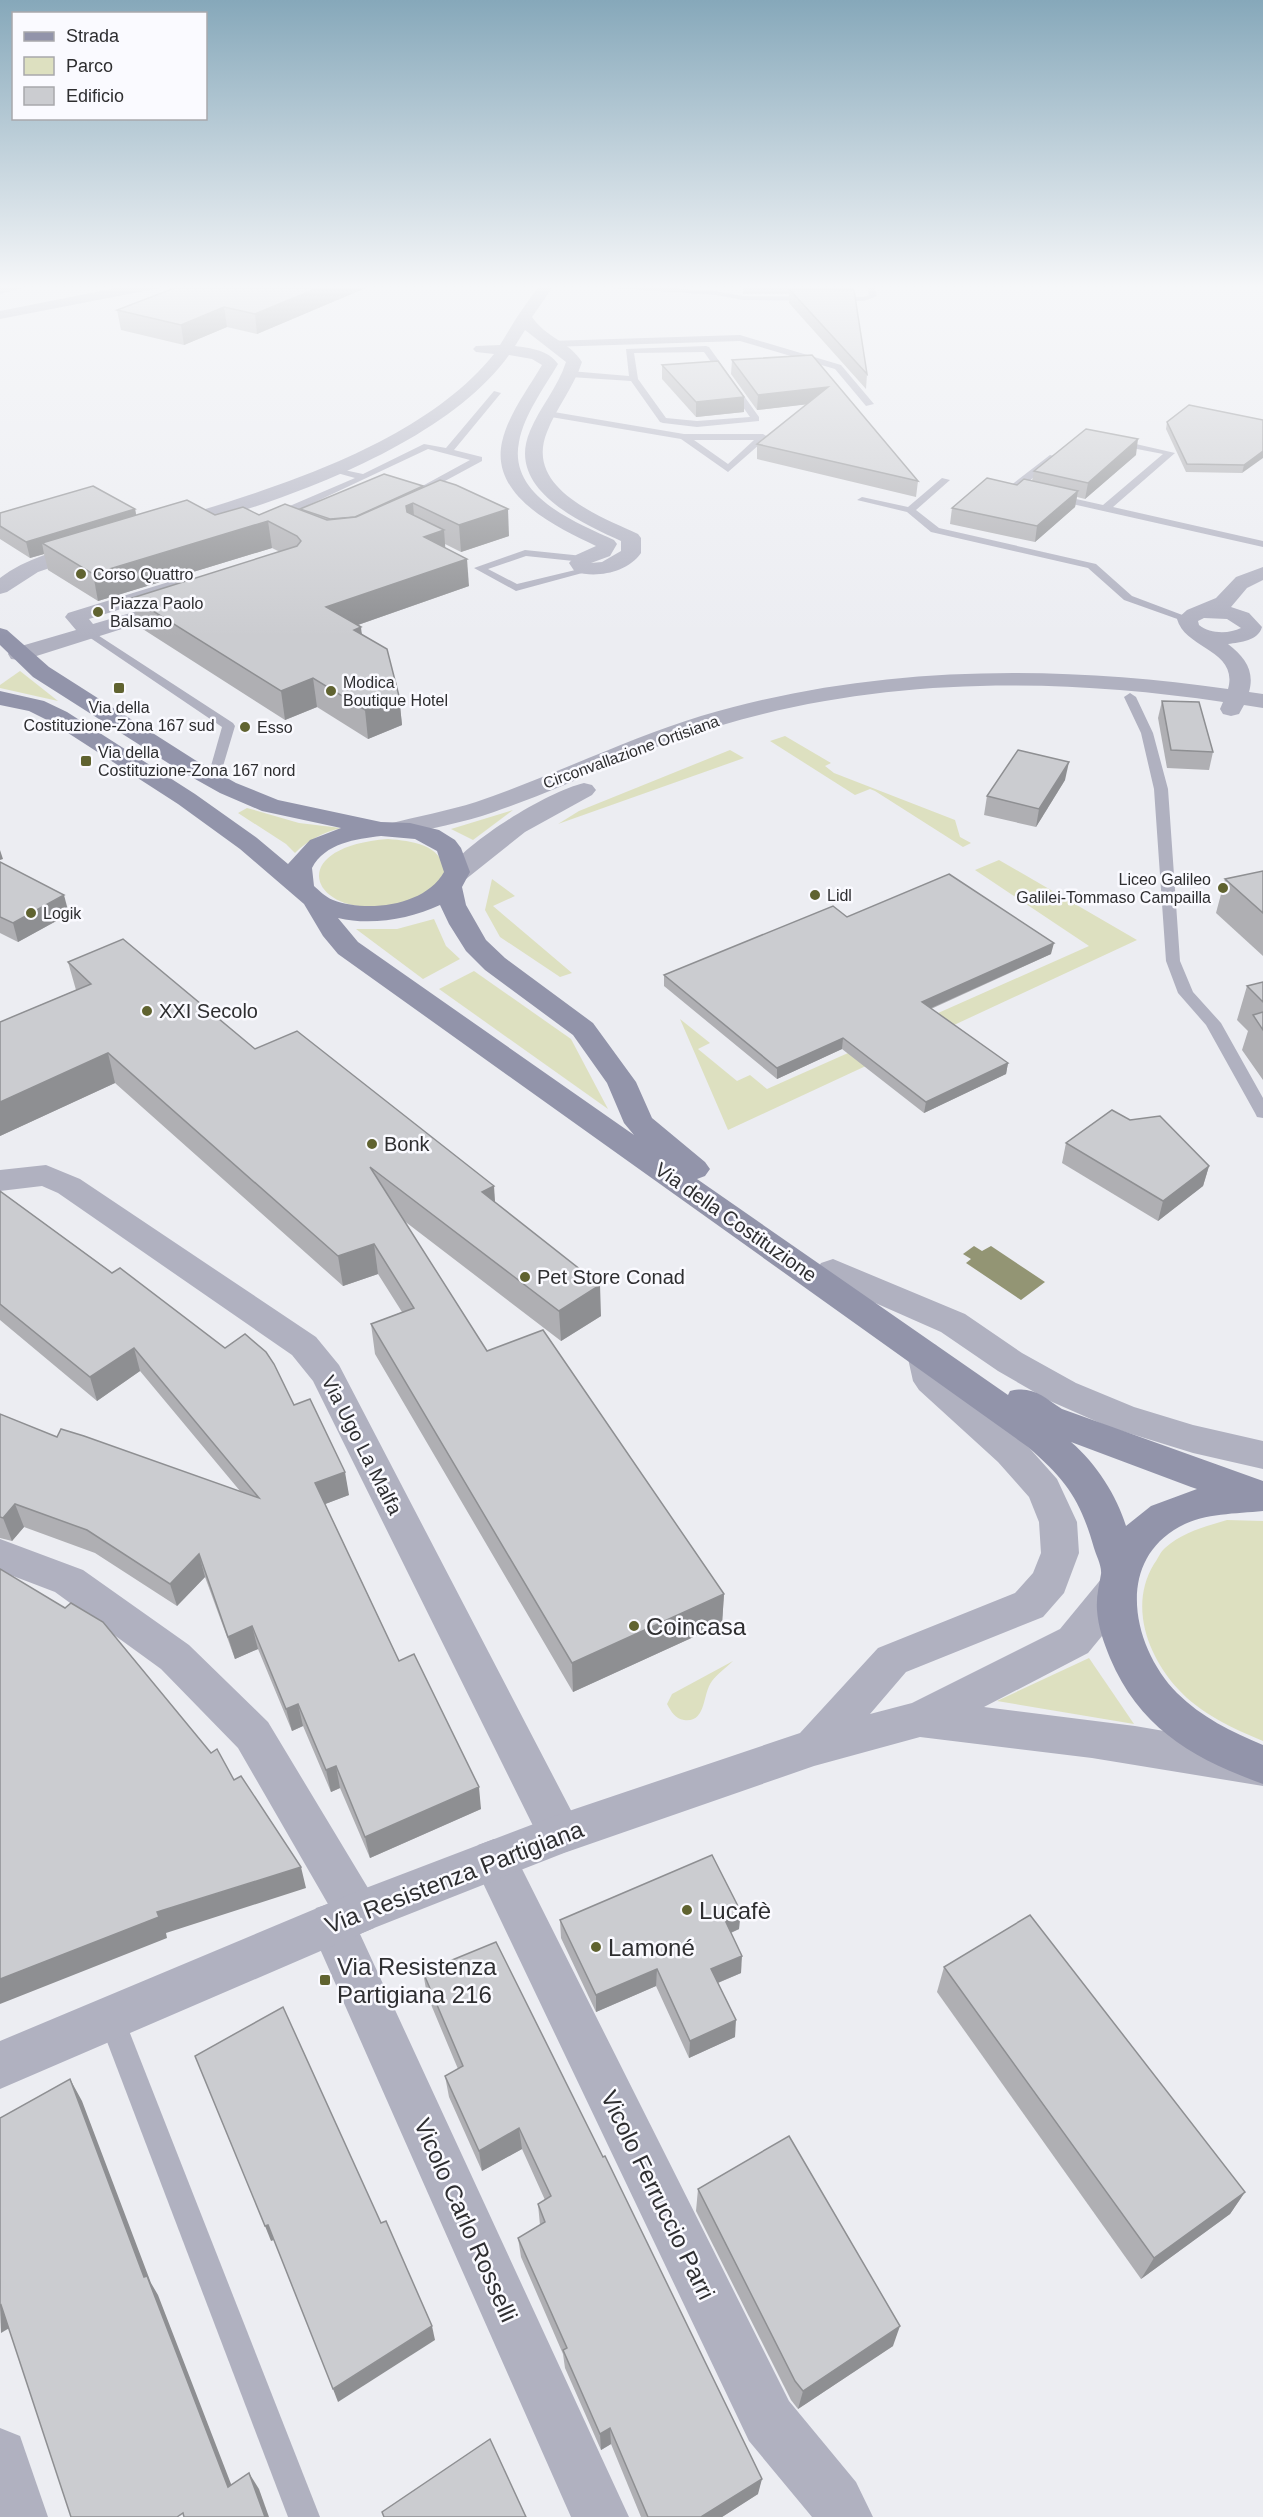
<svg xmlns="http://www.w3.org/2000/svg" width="1263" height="2517" viewBox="0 0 1263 2517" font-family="Helvetica,sans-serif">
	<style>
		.green { fill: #dde0c0 }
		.water { fill: #939574 }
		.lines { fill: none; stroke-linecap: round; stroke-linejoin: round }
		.service { fill: #b0b1c0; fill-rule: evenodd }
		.minor { fill: #b0b1c0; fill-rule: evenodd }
		.tertiary { fill: #b0b1c0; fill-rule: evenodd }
		.secondary { fill: #9294aa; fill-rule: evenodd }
		.wall { fill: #afafb3 }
		.shaded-wall { fill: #8e8f92 }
		.building { fill: #cbccd0; stroke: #8e8f92; stroke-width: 1.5 }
		.poi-dot { fill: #606330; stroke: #fafaff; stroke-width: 2 }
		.labels { text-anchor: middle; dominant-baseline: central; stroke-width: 5; stroke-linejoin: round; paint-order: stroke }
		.far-poi-label { font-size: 16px; fill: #2e2e30; stroke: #fafaff; text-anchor: start }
		.far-street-label { font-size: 16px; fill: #2e2e30; stroke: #fafaff }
		.poi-label { font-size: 20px; fill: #2e2e30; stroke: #fafaff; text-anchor: start }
		.street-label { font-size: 20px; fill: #2e2e30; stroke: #fafaff }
		.near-poi-label { font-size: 24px; fill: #2e2e30; stroke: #fafaff; text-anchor: start }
		.near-street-label { font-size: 24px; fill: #2e2e30; stroke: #fafaff }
	</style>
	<rect width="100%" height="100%" fill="#ecedf2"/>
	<g class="green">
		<path d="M20 671 58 701 0 688V685Z"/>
		<path d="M785 736 831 763 825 766 834 773 955 820 960 837 971 843 963 847 875 791 870 789 855 795 770 741Z"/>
		<path d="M730 750 744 758 558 824 579 811Z"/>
		<path d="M247 808 299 823 341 828C324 832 308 840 295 853L286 844 238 813Z"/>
		<path d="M513 810 473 840 451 829Z"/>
		<path d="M388 839C412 841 441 844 445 872 440 879 434 890 428 894 422 898 412 899 406 901 318 929 273 848 388 839Z"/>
		<path d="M999 860 1137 940 728 1130 680 1019 710 1043 698 1049 737 1081 750 1075 767 1089 1089 946 975 870Z"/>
		<path d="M492 879 515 896 493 906 572 973 560 977 500 937 485 910Z"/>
		<path d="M434 919 446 946 460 959 423 979 356 929H397Z"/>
		<path d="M474 971 571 1039 608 1109 439 989Z"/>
		<path d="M1227 1520 1263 1521V1741C1232 1728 1201 1714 1178 1689 1147 1655 1129 1605 1154 1564 1158 1559 1160 1552 1165 1548 1183 1532 1204 1527 1227 1520Z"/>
		<path d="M1089 1658 1134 1724 997 1701Z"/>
		<path d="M733 1661C726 1668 717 1674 712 1681 702 1694 707 1723 684 1720 675 1719 671 1711 667 1704L672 1694Z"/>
	</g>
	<path class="water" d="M974 1246 982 1251 991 1246 1045 1282 1021 1300 966 1263 971 1259 963 1254Z"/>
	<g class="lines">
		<g class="service">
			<path d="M554 284H607L716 291 743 296 863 297 869 295 866 284H874L877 296 864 301 743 300 716 295Z"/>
			<path d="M740 335 841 365 874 404 866 406 835 369 740 341 550 347 546 344 550 341Z"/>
			<path d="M706 346 709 347 759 417V421L697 427 663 423 660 422 631 381 570 377 566 374 570 371 629 376 626 349ZM704 352 750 417 697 421 666 418 638 379 634 353Z"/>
			<path d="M494 391 501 393 454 450 482 457V461L419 495 414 492 415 490 470 460 428 449 294 512 295 529H287L283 526 285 508 355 478 330 471V467L363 474 424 444 446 448Z"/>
			<path d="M548 411 684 434H763L768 437 728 472 681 439 545 416V412ZM694 440H754L728 464Z"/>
			<path d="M1114 439 1175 453 1113 507 1263 541V547L1050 499V495L1054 494 1103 505 1163 454 1111 444 1109 442Z"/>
			<path d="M1050 455 1058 457 1022 487 1028 488V492L1010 490V486Z"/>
			<path d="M942 478 950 480 916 510 939 528 1096 564 1132 596 1193 619 1191 621H1183L1124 600 1088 568 931 532 907 512 857 500 862 497 908 507Z"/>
			<path d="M525 550 583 556 588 559 583 562 526 556 488 569 517 584 592 566 597 569 516 591 474 568Z"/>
			<path d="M90 630 233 723 235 726 218 783 213 784 207 780 222 727 86 635 84 633Z"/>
			<path d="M1130 693 1136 697 1153 733 1168 789 1180 961 1193 992 1221 1023 1263 1098V1118L1257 1117 1255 1113 1206 1025 1178 993 1166 961 1154 789 1141 733 1124 697Z"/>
			<path d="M111 2005 120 2009 124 2018 320 2517H288L98 2018 102 2009Z"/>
		</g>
		<g class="minor">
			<path d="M4 284H29L27 287 0 294V286Z"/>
			<path d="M136 284H167L160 288 0 319V311Z"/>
			<path d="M540 284H555L532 317C545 337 570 342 582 362 574 387 556 408 547 432 524 488 599 516 638 534L641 538V553C627 573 597 578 575 572L569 563 576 555 596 546C557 527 490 497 502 442 508 415 528 389 542 365L532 359 509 355C444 446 275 505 169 532L162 530 160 526 162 522C270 490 421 445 494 354L476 352 473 349 476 346 500 345 517 317ZM525 330 566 362C558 387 540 407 530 431 505 489 580 522 621 541V551L602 562 591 563 610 556 617 544 614 540C575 522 508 496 519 442 524 415 544 388 558 364 548 350 531 348 515 346Z"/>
			<path d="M90 542 97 544 100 548 97 552 38 572 7 592 0 594V578C26 558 59 550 90 542Z"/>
			<path d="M1263 567V580L1247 588 1231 607 1249 613 1262 627C1258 641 1241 642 1228 644 1245 657 1255 671 1249 692L1263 694V708L1244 705 1239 714 1231 716 1223 714 1220 709 1223 702C1055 677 882 677 719 726 641 748 570 786 494 812 462 823 429 829 397 836L388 834 385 829 388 824C418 816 448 811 476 802 552 776 624 740 701 716 872 665 1052 664 1228 689 1239 650 1185 649 1177 619L1187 610 1216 598 1236 577ZM1204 618 1227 619 1241 628C1229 634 1210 634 1199 625L1198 621Z"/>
			<path d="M175 580 182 582 185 586 182 590 89 619 93 624 178 599 185 601 188 605 185 609 27 659 19 660 11 659 8 654 11 649 76 630 65 617 68 613Z"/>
			<path d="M584 783 592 785 596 790 592 795 525 832 466 879 457 882 448 879 444 874C466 842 546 792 584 783Z"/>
			<path d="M46 1165 80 1179 316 1337 339 1365 576 1820 582 1834 576 1848 560 1854 544 1848 313 1381 292 1355 58 1193 42 1186 0 1191V1170Z"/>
			<path d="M0 1539 83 1570 189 1645 268 1722 374 1898 381 1913 374 1928 360 1934 629 2517H571L309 1924 316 1908 328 1904 238 1748 161 1669 55 1592 0 1571Z"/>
			<path d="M494 1839 510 1845 789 2401 856 2482 873 2517H812L749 2441 472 1860 478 1845Z"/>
			<path d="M0 2428 20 2436 48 2517H0Z"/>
		</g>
		<g class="tertiary">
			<path d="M833 1259 965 1314 1022 1353 1076 1383 1134 1407 1193 1425 1263 1441V1469L1193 1453 1109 1427 1050 1401 998 1371 941 1332 821 1279 816 1271 821 1263Z"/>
			<path d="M924 1341 936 1345 947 1375 1024 1442 1057 1479 1077 1522 1079 1553 1064 1593 1043 1617 906 1672 870 1714 912 1703 1060 1629 1102 1578 1116 1574 1130 1578 1136 1590 1130 1602 1088 1653 984 1707 1135 1726 1263 1748V1786L1092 1758 920 1737 814 1766 564 1853 374 1928 0 2089V2041L358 1891 560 1814 800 1733 878 1648 1015 1593 1033 1573 1041 1553 1039 1522 1029 1497 998 1462 919 1390 913 1381 907 1354 912 1345Z"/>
		</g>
		<path class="secondary" d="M0 628 7 630 49 667 195 760 236 783 278 800 381 822 410 823 439 830 455 840 461 848 470 872 462 887 466 905 486 940 505 958 593 1023 636 1082 652 1118 705 1162 710 1169 705 1176 697 1179 1008 1395 1010 1391C1032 1385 1044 1397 1062 1409L1263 1481V1511C1235 1514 1204 1513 1179 1527 1114 1563 1133 1648 1177 1693 1201 1717 1232 1732 1263 1745V1784C1194 1759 1140 1729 1110 1658 1104 1643 1098 1627 1097 1610 1096 1597 1099 1586 1101 1574 1102 1566 1096 1555 1094 1548 1080 1499 1066 1480 1028 1447L338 954 323 936 304 904 240 849 178 804 51 722 29 711 0 705V691L44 701 67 712 195 794 257 838 288 864 310 840 341 828 262 811 220 793 179 770 33 677 0 645ZM381 836 415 839 437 851 444 872C425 906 367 913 333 900 325 897 319 890 314 886L312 868C325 843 356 839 381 836ZM440 905 449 924 466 951 485 970 573 1035 607 1083 624 1123 634 1135 358 942 338 918C371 926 410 919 440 905ZM1071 1442 1191 1487 1197 1489 1151 1506 1126 1526C1117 1496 1096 1463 1071 1442Z"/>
	</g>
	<g class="wall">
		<path d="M375 284 257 334 227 327 184 345 121 330 117 310Z"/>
		<path d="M743 284H853L852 290 867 374 866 389 789 303V294H743Z"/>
		<path d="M812 355 918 481 916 497 757 459V444L807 404 757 410 731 374 732 360Z"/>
		<path d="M662 365 744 397V412L696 417 662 379Z"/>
		<path d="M1263 420 1242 473 1186 472 1166 429 1167 422Z"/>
		<path d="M1136 455 1085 499 1077 497 1075 507 1035 542 950 524 952 508 1032 481 1034 471Z"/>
		<path d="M423 486V488L509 536 461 552 445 544V548L469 586 358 625 362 634 399 696 402 725 368 739 317 707 285 720 138 626 132 598 280 552 272 548 98 601 48 570 44 554 30 558 0 539V513L135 509 136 515H259L300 510Z"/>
		<path d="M1162 701 1213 752 1209 770 1167 768 1158 718Z"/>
		<path d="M1065 780 1036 827 984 815 987 796Z"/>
		<path d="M0 862 69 914 18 942 0 933Z"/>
		<path d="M1263 871V956L1216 913 1225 879Z"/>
		<path d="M847 917 1051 954 931 1009 1008 1063 1006 1074 924 1113 842 1049 777 1079 664 986V975Z"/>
		<path d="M68 962 255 1049 495 1202 601 1316 561 1341 403 1220 487 1351 724 1594 722 1624 573 1692 375 1354 371 1324 402 1312 378 1274 343 1286 115 1083 0 1136V1022L76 990Z"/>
		<path d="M1263 982V1080L1242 1050 1248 1031 1237 1020 1247 986Z"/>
		<path d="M1066 1143 1209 1166 1203 1186 1158 1221 1062 1163Z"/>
		<path d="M0 1191 294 1405 349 1495 325 1504 399 1661 481 1809 370 1858 340 1788 331 1792 303 1726 292 1731 258 1649 235 1659 205 1577 177 1606 95 1553 24 1527 12 1541 0 1538V1414L57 1437 240 1491 140 1371 97 1401 0 1320Z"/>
		<path d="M560 1920 739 1929 731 1933 741 1973 718 1983 735 2037 689 2058 656 1986 596 2012 561 1938Z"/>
		<path d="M944 1967 1245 2192 1230 2214 1141 2279 937 1992Z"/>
		<path d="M423 1972 758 2494 722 2517H641L611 2444 601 2450 565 2368 563 2354 521 2257 518 2238 540 2225 538 2204 545 2200 522 2149 482 2171 449 2097 445 2076 458 2069 427 1995Z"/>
		<path d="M698 2189 893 2346 798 2409 791 2400 696 2211Z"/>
	</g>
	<g class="shaded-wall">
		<path d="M327 284H375L257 334 255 314Z"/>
		<path d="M224 307 227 327 184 345 181 325Z"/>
		<path d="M828 387 827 402 757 410 758 395Z"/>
		<path d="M744 397V412L696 417V402Z"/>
		<path d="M1138 439 1136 455 1085 499 1088 483Z"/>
		<path d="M1263 451V458L1242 473 1244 465Z"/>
		<path d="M423 486 424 502 413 503 415 529 330 520Z"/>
		<path d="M1078 491 1075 507 1035 542 1037 526Z"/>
		<path d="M135 509 138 525 42 543 44 554 30 558 26 542Z"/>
		<path d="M508 509 509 536 461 552 459 525Z"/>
		<path d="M268 521 272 548 98 601 93 574Z"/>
		<path d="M444 530 446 557 424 537Z"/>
		<path d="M467 559 469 586 329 635 326 607Z"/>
		<path d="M361 627 364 655 354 630Z"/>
		<path d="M313 678 317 707 285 720 281 691Z"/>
		<path d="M399 696 402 725 368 739 365 710Z"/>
		<path d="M1069 762 1065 780 1036 827 1039 809Z"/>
		<path d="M0 850 3 859 0 860Z"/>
		<path d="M64 895 69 914 18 942 13 923Z"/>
		<path d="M1054 943 1051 954 920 1013 922 1002Z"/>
		<path d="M843 1038 842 1049 777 1079V1068Z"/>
		<path d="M108 1053 115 1083 0 1136V1102Z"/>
		<path d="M1008 1063 1006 1074 924 1113 926 1102Z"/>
		<path d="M1209 1166 1203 1186 1158 1221 1163 1201Z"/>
		<path d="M494 1186 496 1216 482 1192Z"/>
		<path d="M374 1244 378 1274 343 1286 338 1256Z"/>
		<path d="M600 1285 601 1316 561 1341 559 1311Z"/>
		<path d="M134 1348 140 1371 97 1401 90 1377Z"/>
		<path d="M345 1472 349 1495 320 1506 315 1483Z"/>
		<path d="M15 1504 24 1527 12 1541 3 1518Z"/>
		<path d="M199 1554 205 1577 177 1606 170 1584Z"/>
		<path d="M724 1594 722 1624 573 1692 572 1663Z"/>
		<path d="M252 1626 258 1649 235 1659 228 1637Z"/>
		<path d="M298 1704 303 1726 292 1731 286 1709Z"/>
		<path d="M336 1766 340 1788 331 1792 326 1770Z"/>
		<path d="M479 1787 481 1809 370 1858 365 1837Z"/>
		<path d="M301 1867 306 1888 166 1933 167 1938 0 2004V1979L157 1912Z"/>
		<path d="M741 1912 739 1929 723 1936 724 1918Z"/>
		<path d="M742 1956 741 1973 710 1986 711 1969Z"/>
		<path d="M657 1969 656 1986 596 2012V1995Z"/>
		<path d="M736 2020 735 2037 689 2058 690 2041Z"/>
		<path d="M70 2079 82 2101 151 2283 158 2295 238 2502 228 2487 144 2277Z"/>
		<path d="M519 2128 522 2149 482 2171 479 2151Z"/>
		<path d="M1245 2192 1230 2214 1141 2279 1154 2258Z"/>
		<path d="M268 2225 274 2240 271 2241 265 2226Z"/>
		<path d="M1 2305 16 2324 1 2333 0 2306Z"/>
		<path d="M432 2326 435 2340 338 2402 333 2389Z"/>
		<path d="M900 2326 893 2346 798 2409 803 2391Z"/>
		<path d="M610 2428 611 2444 601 2450 600 2434Z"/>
		<path d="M249 2473 259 2489 269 2517H265Z"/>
		<path d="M762 2479 758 2494 722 2517H701Z"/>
	</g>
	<g class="building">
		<path d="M185 284H327L255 314 224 307 181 325 117 310Z"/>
		<path d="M789 289 854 290 867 374Z"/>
		<path d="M812 355 918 481 757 444 828 387 758 395 732 360Z"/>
		<path d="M718 361 744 397 696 402 662 365Z"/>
		<path d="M1189 405 1263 420V451L1244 465 1187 464 1167 422Z"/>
		<path d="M1086 429 1138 439 1088 483 1034 471Z"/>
		<path d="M384 474 423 486 355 517 330 519 300 509Z"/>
		<path d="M987 478 1017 485 1024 479 1078 491 1037 526 952 508Z"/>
		<path d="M440 480 456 485 508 509 459 525 413 503 406 506 407 512 444 530 424 537 467 559 326 607 361 627 354 630 387 649 399 696 365 710 313 678 281 691 132 598 297 546 301 541 297 536 268 521 93 574 42 543 187 500 215 515 243 507 259 515 285 504 327 520 356 517Z"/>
		<path d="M93 486 135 509 26 542 0 526V513Z"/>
		<path d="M1162 701 1199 702 1213 752 1171 750Z"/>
		<path d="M1018 750 1069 762 1039 809 987 796Z"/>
		<path d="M0 862 64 895 13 923 0 917Z"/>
		<path d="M1263 871V913L1225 879Z"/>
		<path d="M949 874 1054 943 922 1002 1008 1063 926 1102 843 1038 777 1068 664 975 833 906 847 917Z"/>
		<path d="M123 939 255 1049 297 1031 494 1186 482 1192 600 1285 559 1311 370 1167 487 1351 543 1330 724 1594 572 1663 371 1324 414 1308 374 1244 338 1256 108 1053 0 1102V1022L91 984 68 962Z"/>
		<path d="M1263 982V1002L1247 986Z"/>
		<path d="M1263 1012V1030L1253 1015Z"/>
		<path d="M1112 1110 1130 1120 1160 1116 1209 1166 1163 1201 1066 1143Z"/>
		<path d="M0 1191 112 1273 120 1268 225 1348 245 1334 266 1352 274 1364 294 1405 310 1399 345 1472 315 1483 399 1661 414 1654 479 1787 365 1837 336 1766 326 1770 298 1704 286 1709 252 1626 228 1637 199 1554 170 1584 87 1530 15 1504 3 1518 0 1517V1414L57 1437 61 1429 84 1436 259 1498 134 1348 90 1377 0 1304Z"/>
		<path d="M0 1569 65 1608 71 1603 103 1622 211 1753 217 1749 234 1780 241 1776 301 1867 157 1912 159 1917 0 1979Z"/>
		<path d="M712 1855 741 1912 724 1918 742 1956 711 1969 736 2020 690 2041 657 1969 596 1995 560 1920Z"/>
		<path d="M1030 1915 1245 2192 1154 2258 944 1967Z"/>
		<path d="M496 1942 603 2157 605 2156 762 2479 701 2517H648L610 2428 600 2434 563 2350 567 2348 518 2238 545 2222 538 2204 551 2196 519 2128 479 2151 445 2076 463 2066 423 1972Z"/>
		<path d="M283 2007 381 2223 386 2221 432 2326 333 2389 268 2225 265 2226 195 2056Z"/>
		<path d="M70 2079 144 2277 147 2276 228 2487 249 2473 265 2517H184L183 2513 177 2517H71L1 2305 0 2306V2118Z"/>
		<path d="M789 2136 900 2326 803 2391 795 2381 698 2189Z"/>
		<path d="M490 2439 526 2517H384L382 2512Z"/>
	</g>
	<linearGradient id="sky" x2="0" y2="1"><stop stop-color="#86a8ba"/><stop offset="0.45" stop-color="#f6f7f9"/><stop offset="1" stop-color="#f6f7f9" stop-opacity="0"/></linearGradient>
	<rect width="1263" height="637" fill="url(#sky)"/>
	<g class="poi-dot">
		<circle cx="81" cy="574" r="6"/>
		<circle cx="98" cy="612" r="6"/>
		<rect x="113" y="682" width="12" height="12" rx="3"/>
		<circle cx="331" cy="691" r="6"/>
		<circle cx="245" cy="727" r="6"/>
		<rect x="80" y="755" width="12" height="12" rx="3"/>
		<circle cx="1223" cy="888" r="6"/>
		<circle cx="815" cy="895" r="6"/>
		<circle cx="31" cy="913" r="6"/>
		<circle cx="147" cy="1011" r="6"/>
		<circle cx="372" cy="1144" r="6"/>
		<circle cx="525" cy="1277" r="6"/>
		<circle cx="634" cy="1626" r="6"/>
		<circle cx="687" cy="1910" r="6"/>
		<circle cx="596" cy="1947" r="6"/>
		<rect x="319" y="1974" width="12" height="12" rx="3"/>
	</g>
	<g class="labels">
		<g class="far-poi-label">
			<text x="93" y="574">Corso Quattro</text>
			<text x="110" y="603">Piazza Paolo<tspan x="110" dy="18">Balsamo</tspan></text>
			<text x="343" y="682">Modica<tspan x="343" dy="18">Boutique Hotel</tspan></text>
			<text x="119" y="707" text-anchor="middle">Via della<tspan x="119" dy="18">Costituzione-Zona 167 sud</tspan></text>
			<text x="257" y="727">Esso</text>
			<text x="98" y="752">Via della<tspan x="98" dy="18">Costituzione-Zona 167 nord</tspan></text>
			<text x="1211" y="879" text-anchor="end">Liceo Galileo<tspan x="1211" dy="18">Galilei-Tommaso Campailla</tspan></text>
			<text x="827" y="895">Lidl</text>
			<text x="43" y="913">Logik</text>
		</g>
		<g class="far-street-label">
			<text transform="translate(631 752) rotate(-20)">Circonvallazione Ortisiana</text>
		</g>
		<g class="poi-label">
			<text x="159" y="1011">XXI Secolo</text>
			<text x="384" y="1144">Bonk</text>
			<text x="537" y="1277">Pet Store Conad</text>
		</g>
		<g class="street-label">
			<text transform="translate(736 1222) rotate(35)">Via della Costituzione</text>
			<text transform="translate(362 1445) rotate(63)">Via Ugo La Malfa</text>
		</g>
		<g class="near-poi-label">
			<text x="646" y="1626">Coincasa</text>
			<text x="699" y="1910">Lucafè</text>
			<text x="608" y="1947">Lamoné</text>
			<text x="337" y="1966">Via Resistenza<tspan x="337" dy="28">Partigiana 216</tspan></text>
		</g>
		<g class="near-street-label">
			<text transform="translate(454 1877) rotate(-21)">Via Resistenza Partigiana</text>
			<text transform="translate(658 2195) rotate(64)">Vicolo Ferruccio Parri</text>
			<text transform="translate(466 2220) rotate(66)">Vicolo Carlo Rosselli</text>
		</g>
	</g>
	<rect x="12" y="12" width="195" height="108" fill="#fafaff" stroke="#a8a8ac" stroke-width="1.5"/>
	<rect x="24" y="32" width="30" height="9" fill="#9294aa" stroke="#a8a8ac" stroke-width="1.5"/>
	<text x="66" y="42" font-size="18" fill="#2e2e30">Strada</text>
	<rect x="24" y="57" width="30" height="18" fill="#dde0c0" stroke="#a8a8ac" stroke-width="1.5"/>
	<text x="66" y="72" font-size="18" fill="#2e2e30">Parco</text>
	<rect x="24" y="87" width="30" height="18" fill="#cbccd0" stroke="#a8a8ac" stroke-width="1.5"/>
	<text x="66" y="102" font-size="18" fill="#2e2e30">Edificio</text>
</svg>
